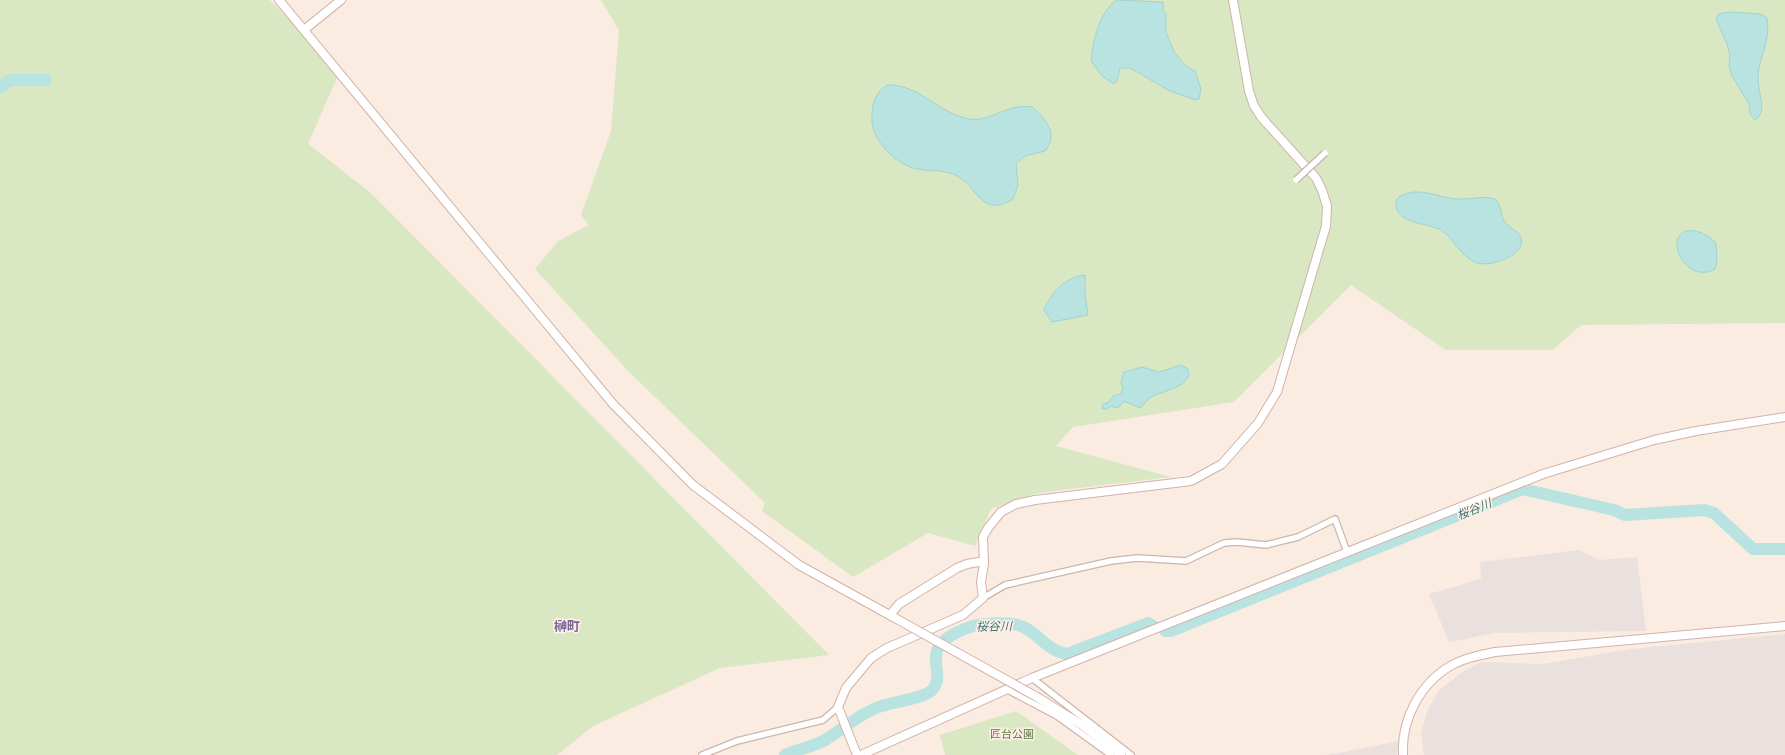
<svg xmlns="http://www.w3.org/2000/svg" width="1785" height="755" viewBox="0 0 1785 755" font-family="'PT Sans','Noto Sans JP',sans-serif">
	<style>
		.industrial { fill: #eae0dd }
		.green { fill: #d9e7c2 }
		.water { fill: #b8e3e0; stroke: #9fd4d1 }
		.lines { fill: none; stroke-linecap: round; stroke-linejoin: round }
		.river { stroke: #b8e3e0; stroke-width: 12 }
		.street-casing { stroke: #cdb4ad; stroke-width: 8 }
		.secondary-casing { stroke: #d0b3aa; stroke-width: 10 }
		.street { stroke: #fff; stroke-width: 5.5 }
		.secondary { stroke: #fff; stroke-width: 8 }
		.street-bridge-casing { stroke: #cdb4ad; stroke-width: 8; stroke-linecap: butt }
		.secondary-bridge-casing { stroke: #d0b3aa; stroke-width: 10; stroke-linecap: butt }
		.street-bridge { stroke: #fff; stroke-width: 5.5 }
		.secondary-bridge { stroke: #fff; stroke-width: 8 }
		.labels { text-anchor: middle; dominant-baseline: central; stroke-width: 3; stroke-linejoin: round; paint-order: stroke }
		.park-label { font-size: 11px; fill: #5e7743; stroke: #fef1e8 }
		.water-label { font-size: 12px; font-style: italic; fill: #407673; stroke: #fef1e8 }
		.quarter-label { font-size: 13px; font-weight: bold; fill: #7a6694; stroke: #fef1e8 }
	</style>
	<rect width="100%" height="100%" fill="#fbece2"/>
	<g class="industrial">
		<path d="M1579 550 1599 560 1637 557 1646 631 1495 633 1449 642 1429 594 1481 579 1480 562Z"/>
		<path d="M1785 634V755H1424L1421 734 1427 711 1439 690 1464 671 1481 662 1543 664 1631 649Z"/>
		<path d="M1398 741 1397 755H1327L1344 752Z"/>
	</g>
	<g class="green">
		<path d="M0 0H270L339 73 308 144 371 193 829 655 720 668 593 726 557 755H0Z"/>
		<path d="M601 0H1785V323L1581 325 1553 350H1446L1351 285 1234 402 1073 427 1056 446 1171 477 1038 493 991 509 975 546 928 533 853 577 762 511 765 503 628 371 535 269 558 241 589 225 581 215 611 131 619 30Z"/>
		<path d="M1016 711 1078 755H945L940 735Z"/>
	</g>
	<g class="water">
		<path d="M1116 0 1163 2V11L1166 14V32L1174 52 1187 67 1195 71 1201 89 1199 99 1196 100 1170 91 1130 68H1120L1117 81 1114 84 1102 76 1091 61C1093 40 1099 14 1116 0Z"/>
		<path d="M1730 12 1760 14 1767 18C1771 44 1758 56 1758 79 1758 92 1768 112 1755 120L1750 114 1749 104 1732 76 1729 66 1730 55 1727 44 1716 19 1719 14Z"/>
		<path d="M887 85C919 84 936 111 965 118 989 125 1004 103 1032 107 1046 119 1059 134 1045 151L1025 156 1016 164 1018 185 1013 199C980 219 978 185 955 175 942 169 927 172 913 168 893 162 870 138 872 116 872 103 876 92 887 85Z"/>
		<path d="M1413 192C1429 191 1442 198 1457 199 1470 200 1482 195 1495 199 1502 205 1500 214 1504 221 1508 228 1519 230 1521 238 1526 256 1490 267 1477 263 1460 257 1455 239 1441 230 1428 223 1397 224 1396 205 1395 195 1406 194 1413 192Z"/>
		<path d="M1686 231C1697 229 1708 235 1716 243L1717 263 1715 269C1687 285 1663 239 1686 231Z"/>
		<path d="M1085 275V293L1088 315 1052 322 1044 310C1052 292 1065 277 1085 275Z"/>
		<path d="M1181 365 1187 368C1197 386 1161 391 1151 397 1146 400 1144 405 1140 408L1124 401 1118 408 1112 406 1106 409H1102L1103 404 1109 402 1113 396 1121 394 1123 387 1121 382 1124 372 1142 367 1159 372Z"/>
	</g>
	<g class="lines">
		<g class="river">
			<path d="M0 87 10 80H46"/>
			<path d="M1165 631H1171L1523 489 1614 510 1625 515 1704 510 1714 513 1753 549H1785"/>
			<path d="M785 755C798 749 813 747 825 740 842 730 858 715 876 708 890 702 922 699 931 691 942 681 935 670 936 657 936 637 971 624 988 624 997 623 1009 623 1018 625 1037 630 1046 651 1067 654L1148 623 1153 626"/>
		</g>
		<defs>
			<g id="street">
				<path d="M983 598 1005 585 1111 561 1137 558 1186 561 1224 543 1237 542 1266 545 1298 537 1335 519 1347 552"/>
				<path d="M1032 678 1131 755"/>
				<path d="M1006 689 1057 716 1111 755"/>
				<path d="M702 755 737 741 823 720 838 707"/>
			</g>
			<g id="secondary">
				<path d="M279 0 613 404 693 485 799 565 895 618"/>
				<path d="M304 30 341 0"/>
				<path d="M890 615 899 604 957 568 967 564 984 561"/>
				<path d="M1037 697 1082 725 1121 755"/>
				<path d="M857 755 838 707 846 688 871 658 887 648 963 615 983 598 981 582 984 564 983 537 988 528 1001 512 1016 504 1035 500 1191 481 1222 464 1258 423 1277 392 1326 226 1327 206 1322 190 1316 178 1262 118 1254 106 1249 91 1233 0"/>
				<path d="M861 755 1032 678 1543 474 1654 440 1696 431 1785 417"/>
				<path d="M1403 755C1401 720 1420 683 1452 665 1465 658 1480 655 1495 652L1785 626"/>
			</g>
		</defs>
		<use href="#street" class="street-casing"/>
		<use href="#secondary" class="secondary-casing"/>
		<use href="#street" class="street"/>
		<use href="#secondary" class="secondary"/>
		<defs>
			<path id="street-bridge" d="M1296 180 1325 153"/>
			<path id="secondary-bridge" d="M895 618 1037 697"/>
		</defs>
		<use href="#street-bridge" class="street-bridge-casing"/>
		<use href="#secondary-bridge" class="secondary-bridge-casing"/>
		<use href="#street-bridge" class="street-bridge"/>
		<use href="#secondary-bridge" class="secondary-bridge"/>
	</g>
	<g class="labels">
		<g class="park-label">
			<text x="1012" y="734">匠台公園</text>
		</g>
		<g class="water-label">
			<text transform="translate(1474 509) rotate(-22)">桜谷川</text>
			<text transform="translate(994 626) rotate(-1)">桜谷川</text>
		</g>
		<g class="quarter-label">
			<text x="567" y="626">榊町</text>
		</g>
	</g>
</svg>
